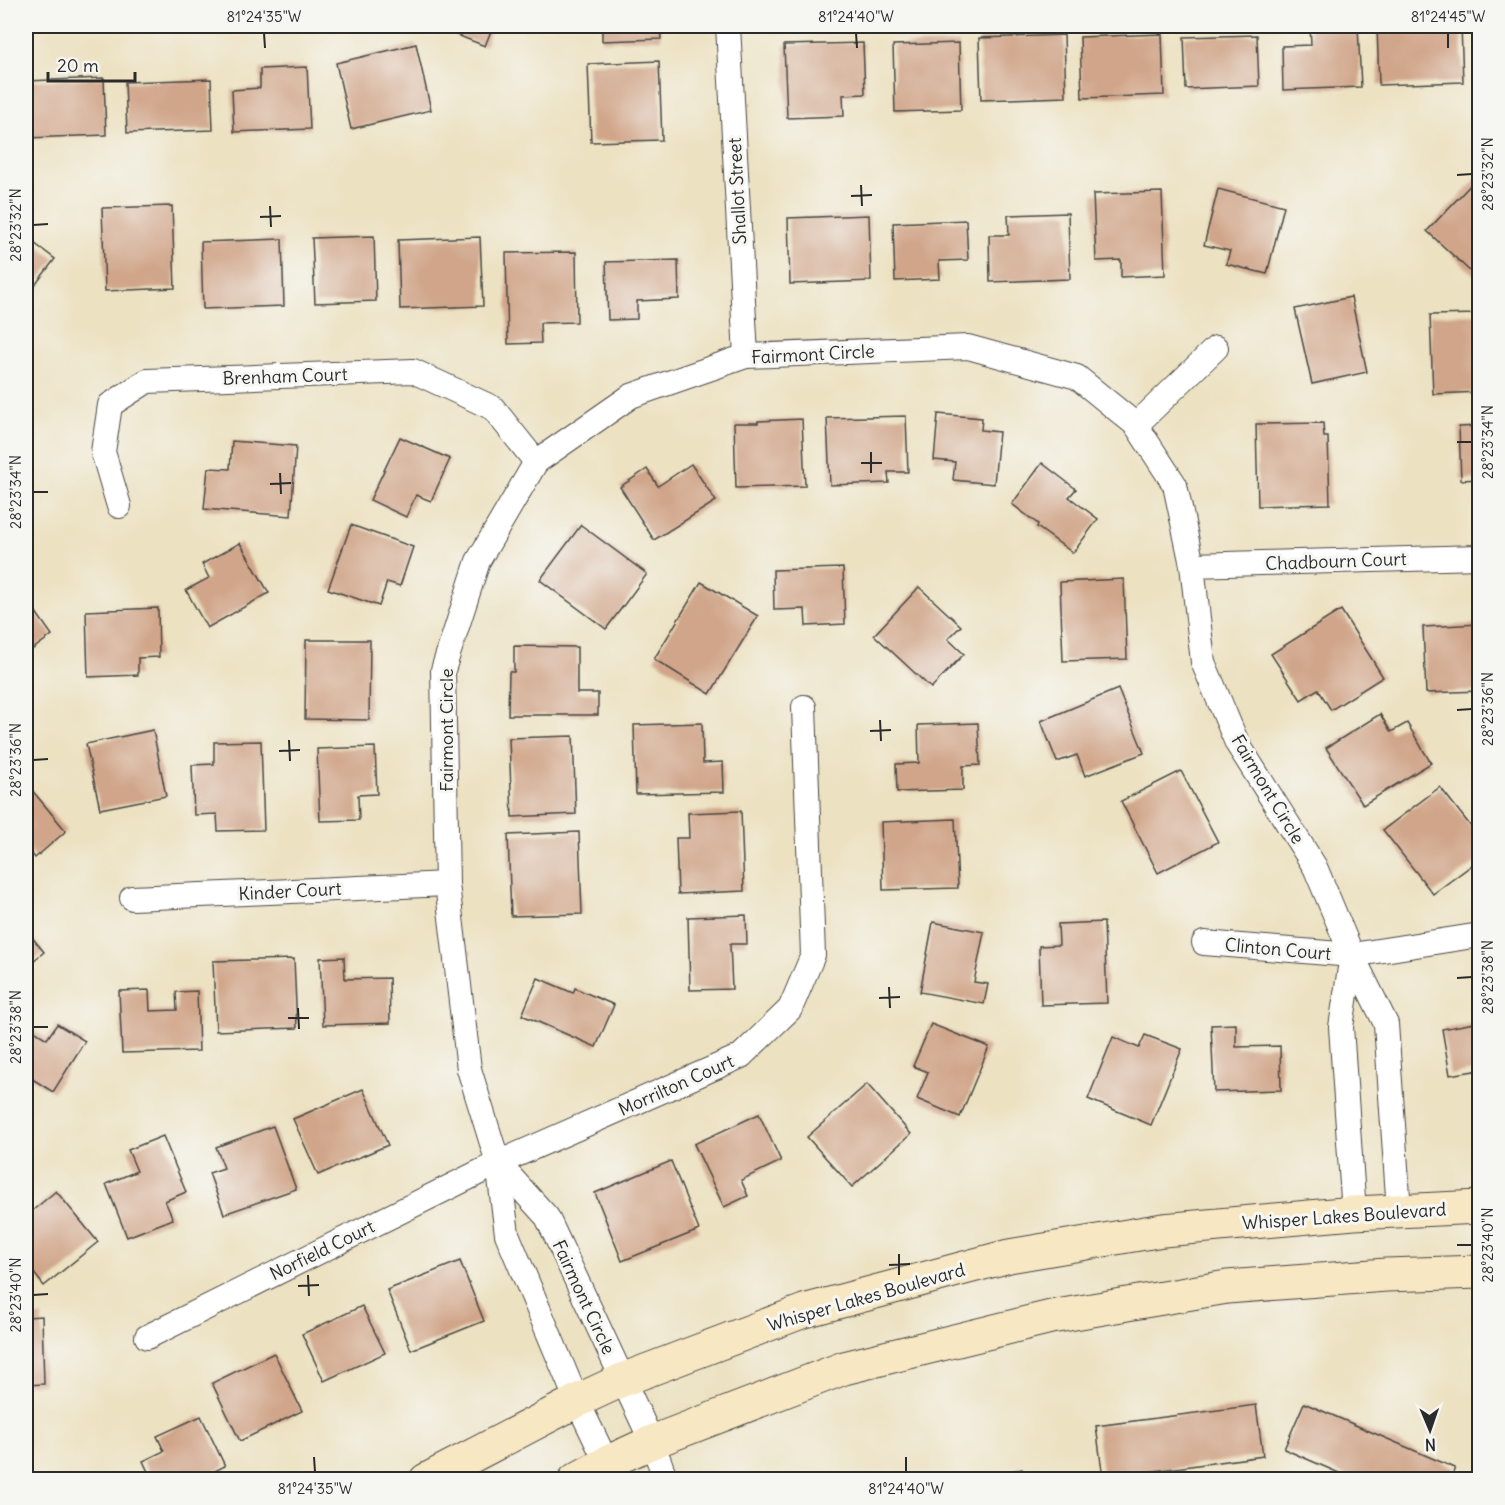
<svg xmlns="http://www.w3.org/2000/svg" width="1505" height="1505" viewBox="0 0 1505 1505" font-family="Delius,sans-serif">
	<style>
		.building { fill: #d0a589 }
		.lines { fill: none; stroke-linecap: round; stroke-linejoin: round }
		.street-casing { stroke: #484642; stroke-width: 26 }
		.secondary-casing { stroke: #484642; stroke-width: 35 }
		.street { stroke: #fff; stroke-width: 24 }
		.secondary { stroke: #f8e7c3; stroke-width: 33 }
		.ticks { fill: none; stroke: #2b2b2b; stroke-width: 2 }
		.labels { text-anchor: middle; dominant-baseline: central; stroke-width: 6; stroke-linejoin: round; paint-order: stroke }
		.street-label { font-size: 18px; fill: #2b2b2b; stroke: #f6f6f2 }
		.neatline { fill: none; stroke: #2b2b2b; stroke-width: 2 }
		.ticks-label { font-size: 15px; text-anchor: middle; fill: #2b2b2b }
	</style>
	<rect width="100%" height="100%" fill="#f6f6f2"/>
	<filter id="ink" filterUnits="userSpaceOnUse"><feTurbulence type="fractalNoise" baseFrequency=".0167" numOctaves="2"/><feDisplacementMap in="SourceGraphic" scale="12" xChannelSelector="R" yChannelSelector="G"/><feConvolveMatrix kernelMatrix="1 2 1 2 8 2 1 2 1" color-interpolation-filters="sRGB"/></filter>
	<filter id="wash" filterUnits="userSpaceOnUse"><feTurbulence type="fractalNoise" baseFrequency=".008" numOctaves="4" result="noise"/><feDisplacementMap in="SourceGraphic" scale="24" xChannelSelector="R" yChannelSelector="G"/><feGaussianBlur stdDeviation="1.35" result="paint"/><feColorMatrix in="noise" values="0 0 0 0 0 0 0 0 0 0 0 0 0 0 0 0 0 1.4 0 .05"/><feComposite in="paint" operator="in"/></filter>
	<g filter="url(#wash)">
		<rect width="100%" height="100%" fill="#ece1c1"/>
		<g id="blocks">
			<g class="building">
				<path d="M434 26H493L485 46Z"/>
				<path d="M602 26H660L661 39 602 41Z"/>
				<path d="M1310 26H1358L1361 87 1283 90 1282 46 1311 45Z"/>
				<path d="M1377 26H1461L1463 82 1379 85Z"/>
				<path d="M1162 34 1164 95 1082 98 1080 37Z"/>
				<path d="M1064 35 1066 97 981 100 979 38Z"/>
				<path d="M1257 35 1259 86 1186 89 1184 37Z"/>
				<path d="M863 43 865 94 843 95 844 116 787 118 784 45Z"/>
				<path d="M959 43 961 110 895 112 893 45Z"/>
				<path d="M416 44 431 110 351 129 336 63Z"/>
				<path d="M659 61 662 140 591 142 588 64Z"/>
				<path d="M307 67 310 129 234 132 232 90 260 88V69Z"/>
				<path d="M104 78 106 135 27 138 26 81Z"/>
				<path d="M211 79 213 130 127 133 125 82Z"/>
				<path d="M1480 175V270L1474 275 1427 231Z"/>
				<path d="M1218 189 1284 206 1267 274 1226 264 1230 251 1204 245Z"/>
				<path d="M1162 192 1165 275 1121 277V260L1096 261 1093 194Z"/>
				<path d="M172 206 175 288 105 291 102 208Z"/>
				<path d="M1068 213 1070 279 990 282 989 235H1009L1008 215Z"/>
				<path d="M869 215 871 281 790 284 788 218Z"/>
				<path d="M966 220 968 260 939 261 940 279 895 281 893 223Z"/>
				<path d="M374 236 376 301 315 303 312 238Z"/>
				<path d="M26 237 55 259 26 297Z"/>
				<path d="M480 237 483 306 400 309 398 240Z"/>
				<path d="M282 239 284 306 203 309 201 242Z"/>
				<path d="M576 252 577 322 540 323 541 343 508 344 506 253Z"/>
				<path d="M678 260 679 299 637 301V319L608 320 606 262Z"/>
				<path d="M1351 297 1367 372 1312 384 1295 309Z"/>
				<path d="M1480 314V392L1433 394 1430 315Z"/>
				<path d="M938 414 982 418 981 430 999 432 994 484 953 480 955 462 934 460Z"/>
				<path d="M906 416 908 472H888L889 483 830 485 827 418Z"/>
				<path d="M802 419 805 486 736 488 734 423H758V421Z"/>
				<path d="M1323 423 1324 437H1328L1330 504 1258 506 1256 424Z"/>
				<path d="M1480 426V479L1461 480 1459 427Z"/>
				<path d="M400 437 450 459 431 501 416 495 406 517 370 500Z"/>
				<path d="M232 441 296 446 291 516 204 509 208 468 230 469Z"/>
				<path d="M1042 463 1076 489 1069 497 1098 519 1073 553 1037 527 1038 524 1012 504Z"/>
				<path d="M691 464 716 501 654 540 620 487 647 469 658 486Z"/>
				<path d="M351 525 413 547 400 586 387 582 379 606 328 589Z"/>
				<path d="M581 525 647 574 606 629 540 580Z"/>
				<path d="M240 543 269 593 207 628 186 590 209 578 202 564Z"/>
				<path d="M843 568 845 624 806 626 805 609 774 610 773 570Z"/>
				<path d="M1124 579 1127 659 1063 661 1060 582Z"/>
				<path d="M701 582 758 616 710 694 654 659Z"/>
				<path d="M919 587 961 626 948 639 964 654 931 688 874 635Z"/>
				<path d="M26 598 52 635 26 654Z"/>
				<path d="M158 608 159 657 138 658V675L88 677 86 611Z"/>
				<path d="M1341 610 1383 677 1331 710 1318 689 1301 700 1271 654Z"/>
				<path d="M1480 624V691L1426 693 1423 627Z"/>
				<path d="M306 640H370L369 720 305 719Z"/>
				<path d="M514 646 577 647V693H598V715H508L509 672H514Z"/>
				<path d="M1118 689 1144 753 1085 776 1077 755 1057 762 1041 721Z"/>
				<path d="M1380 714 1391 732 1407 723 1431 763 1363 805 1326 748Z"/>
				<path d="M702 723 703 763 723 762 724 792 636 794 634 725Z"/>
				<path d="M978 723 980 765 963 766V790L897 792 896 764 919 763 918 725Z"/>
				<path d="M153 730 166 796 100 809 86 744Z"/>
				<path d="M573 736 576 814 512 817 509 738Z"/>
				<path d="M261 741 264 830 218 831 217 814 194 815 192 765 214 764V742Z"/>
				<path d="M375 747 377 794 358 795 359 820 320 821 317 749Z"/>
				<path d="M1181 771 1218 842 1158 873 1121 801Z"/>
				<path d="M26 783 66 831 35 858 26 846Z"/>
				<path d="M1440 787 1480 838V859L1433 894 1383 830Z"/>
				<path d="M741 811 744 891 678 894 676 838H689L688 813Z"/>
				<path d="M955 819 958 888 883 890 881 822Z"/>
				<path d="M579 832 582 914 511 916 508 835Z"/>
				<path d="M746 915 747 944H730L732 989 690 990 688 917Z"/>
				<path d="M933 922 984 932 974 982 988 984 984 1004 920 992Z"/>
				<path d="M1104 922 1107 1003 1041 1005 1039 946 1059 945 1058 924Z"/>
				<path d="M26 930 44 952 26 967Z"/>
				<path d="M344 957 345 979 389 978 390 1023 323 1025 320 958Z"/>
				<path d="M294 959 297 1028 216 1031 213 961Z"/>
				<path d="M538 978 573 993 575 988 614 1005 596 1047 522 1015Z"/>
				<path d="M149 990 150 1011 177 1010 176 992 197 991 199 1051 122 1053 119 991Z"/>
				<path d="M1480 1022V1070L1450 1075 1442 1029Z"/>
				<path d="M57 1024 85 1041 53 1092 26 1075V1026L47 1039Z"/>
				<path d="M931 1024 989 1047 960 1117 917 1099 928 1072 913 1066Z"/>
				<path d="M1236 1024V1047L1280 1046 1281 1090 1214 1092 1211 1025Z"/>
				<path d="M1145 1035 1182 1049 1151 1125 1088 1099 1113 1037 1139 1048Z"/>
				<path d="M867 1084 911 1134 852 1187 807 1137Z"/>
				<path d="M363 1089 388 1145 318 1175 293 1119Z"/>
				<path d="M759 1114 781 1161 741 1180 748 1196 724 1207 694 1144Z"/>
				<path d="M273 1126 296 1189 224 1214 209 1173 224 1168 216 1147Z"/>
				<path d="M163 1136 186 1192 165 1201 173 1219 127 1237 106 1184 137 1171 128 1150Z"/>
				<path d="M671 1161 699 1230 622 1261 595 1193Z"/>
				<path d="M56 1191 98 1242 44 1286 26 1263V1216Z"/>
				<path d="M460 1261 484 1321 411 1350 387 1290Z"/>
				<path d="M362 1306 385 1353 324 1381 302 1334Z"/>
				<path d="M42 1316 44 1384 26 1385V1317Z"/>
				<path d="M274 1353 302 1411 240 1441 212 1383Z"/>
				<path d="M1304 1403 1455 1468 1450 1480H1355L1284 1449Z"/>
				<path d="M1256 1405 1263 1456 1103 1478 1096 1426Z"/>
				<path d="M201 1416 225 1466 197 1480H152L143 1461 164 1451 157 1436Z"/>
				<path d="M1022 1469 1024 1480H972V1478Z"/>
			</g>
		</g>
	</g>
	<g filter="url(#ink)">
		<use href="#blocks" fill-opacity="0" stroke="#484642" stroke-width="1.5"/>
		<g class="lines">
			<defs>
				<g id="street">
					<path d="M728 26 746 356"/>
					<path d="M1136 425 1216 348"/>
					<path d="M119 506 103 452 110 405 147 381 413 371 493 408 536 462"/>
					<path d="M1192 565 1480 557"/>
					<path d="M132 898 447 884"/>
					<path d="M1204 943 1352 955 1480 935"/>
					<path d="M1352 955 1341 1027 1354 1213"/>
					<path d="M498 1163 547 1217 652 1442 666 1480"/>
					<path d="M147 1337 498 1163 741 1056 790 1009 813 955 804 707"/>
					<path d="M615 1480 577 1401 507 1234 498 1163 469 1069 447 884 443 670 478 561 536 462 631 396 746 356 968 347 1077 377 1136 425 1175 485 1192 565 1203 662 1237 743 1315 867 1352 955 1386 1024 1399 1211"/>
				</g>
				<g id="secondary">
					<path d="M426 1480 577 1401 622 1380 804 1311 1009 1256 1163 1230 1354 1213 1480 1207"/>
					<path d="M575 1480 606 1463 652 1442 844 1368 1051 1317 1227 1287 1386 1275 1480 1272"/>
				</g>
			</defs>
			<use href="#street" class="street-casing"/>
			<use href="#secondary" class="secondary-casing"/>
			<use href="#street" class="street"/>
			<use href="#secondary" class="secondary"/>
		</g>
	</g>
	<path class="ticks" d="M264 33 265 48M856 33 857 48M1448 33V48M1457 175 1472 174M861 185 862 206M851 196 872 195M270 206 271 227M260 217 281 216M33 225 48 224M1457 442H1472M871 452V473M861 463H882M280 473 281 494M270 484 291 483M33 492H48M1457 710 1472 709M880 720 881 741M870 731 891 730M289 740 290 761M279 751 300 750M33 760 48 759M1457 978 1472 977M889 987 890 1008M879 998 900 997M298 1008 299 1029M288 1018H309M33 1027H48M1457 1245H1472M899 1254V1275M889 1265 910 1264M308 1275 309 1296M298 1286 319 1285M33 1295 48 1294M314 1457 315 1472M906 1457V1472"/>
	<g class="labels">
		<g class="street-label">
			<text transform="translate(737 191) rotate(-93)">Shallot Street</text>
			<text transform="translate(813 354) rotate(-3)">Fairmont Circle</text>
			<text transform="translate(285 376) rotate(-2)">Brenham Court</text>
			<text transform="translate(1336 561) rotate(-2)">Chadbourn Court</text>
			<text transform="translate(446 730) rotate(-90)">Fairmont Circle</text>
			<text transform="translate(1268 789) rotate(59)">Fairmont Circle</text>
			<text transform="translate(290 891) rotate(-3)">Kinder Court</text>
			<text transform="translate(1278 949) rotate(5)">Clinton Court</text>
			<text transform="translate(676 1085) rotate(-24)">Morrilton Court</text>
			<text transform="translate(1344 1216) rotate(-4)">Whisper Lakes Boulevard</text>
			<text transform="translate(322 1250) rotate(-26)">Norfield Court</text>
			<text transform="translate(584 1297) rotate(65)">Fairmont Circle</text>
			<text transform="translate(866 1297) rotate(-16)">Whisper Lakes Boulevard</text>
		</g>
	</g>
	<rect width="1505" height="1505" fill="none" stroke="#f6f6f2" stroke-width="66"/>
	<g transform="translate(1430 1430) rotate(178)" stroke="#f6f6f2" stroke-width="4.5" paint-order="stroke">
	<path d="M0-4.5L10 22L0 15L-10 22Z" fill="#2b2b2b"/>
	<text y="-9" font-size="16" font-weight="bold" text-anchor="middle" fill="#2b2b2b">N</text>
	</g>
	<path d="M48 72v9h87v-9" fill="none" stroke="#2b2b2b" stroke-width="3"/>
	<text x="57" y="72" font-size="18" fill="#2b2b2b" stroke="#f6f6f2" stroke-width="4.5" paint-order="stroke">20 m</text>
	<rect x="33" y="33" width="1439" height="1439" class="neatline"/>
	<g class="ticks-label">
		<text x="264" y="22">81°24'35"W</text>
		<text x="856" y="22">81°24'40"W</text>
		<text x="1448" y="22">81°24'45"W</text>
		<text transform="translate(1488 174) rotate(-90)" y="5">28°23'32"N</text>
		<text transform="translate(16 225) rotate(-90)" y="5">28°23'32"N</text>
		<text transform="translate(1488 442) rotate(-90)" y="5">28°23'34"N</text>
		<text transform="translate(16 492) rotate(-90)" y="5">28°23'34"N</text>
		<text transform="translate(1488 709) rotate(-90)" y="5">28°23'36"N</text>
		<text transform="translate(16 760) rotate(-90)" y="5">28°23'36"N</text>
		<text transform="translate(1488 977) rotate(-90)" y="5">28°23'38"N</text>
		<text transform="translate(16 1027) rotate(-90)" y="5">28°23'38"N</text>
		<text transform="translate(1488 1245) rotate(-90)" y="5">28°23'40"N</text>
		<text transform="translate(16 1295) rotate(-90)" y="5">28°23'40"N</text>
		<text x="315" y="1494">81°24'35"W</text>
		<text x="906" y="1494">81°24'40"W</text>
	</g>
</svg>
